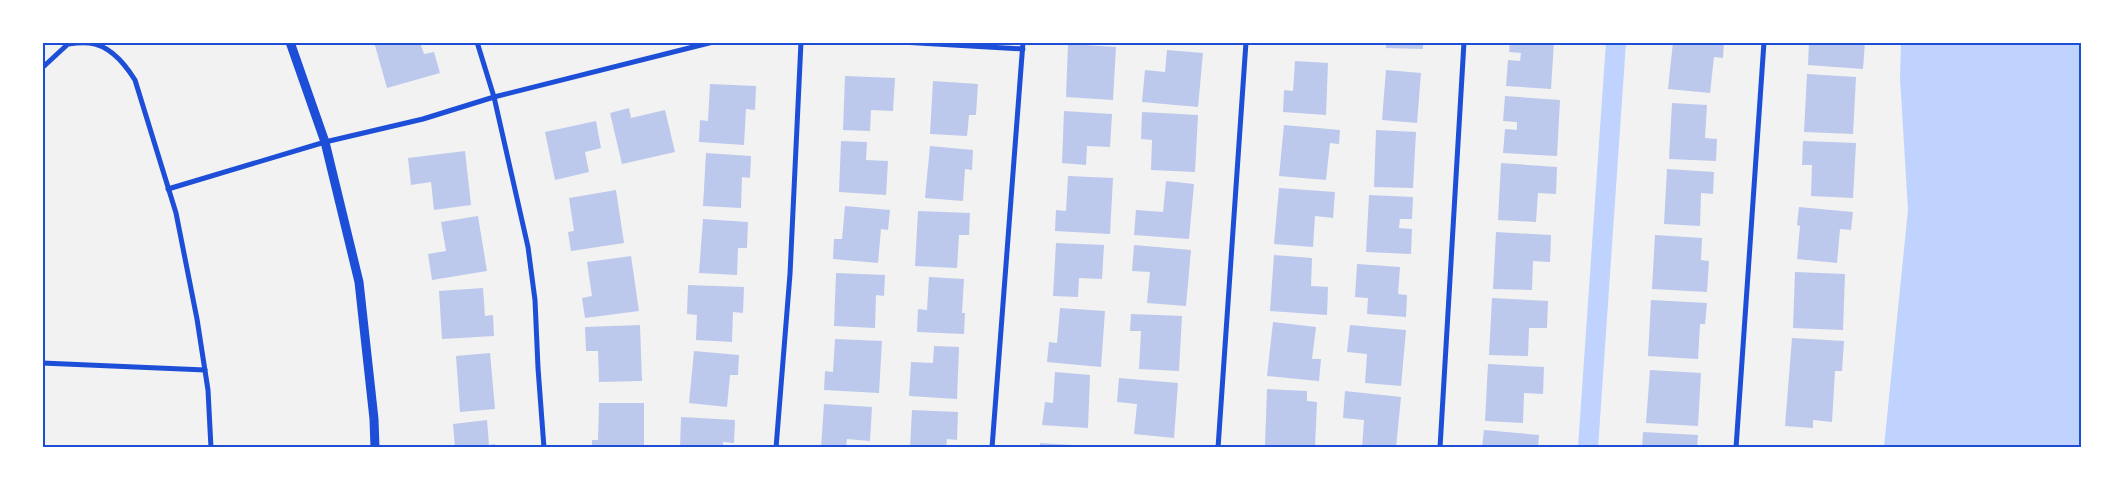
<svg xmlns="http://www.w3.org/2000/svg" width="2124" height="490" viewBox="0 0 2124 490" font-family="Rubik,sans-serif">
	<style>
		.water { fill: #bfd3fe }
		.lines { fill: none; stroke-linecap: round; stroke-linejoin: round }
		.canal { stroke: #bfd3fe; stroke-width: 20 }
		.building { fill: #bdc9ec }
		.minor { stroke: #1d4ed8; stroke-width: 5 }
		.tertiary { stroke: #1d4ed8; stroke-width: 9 }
		.neatline { fill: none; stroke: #1d4ed8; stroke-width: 2 }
	</style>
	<rect width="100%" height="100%" fill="#f2f2f2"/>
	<path class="water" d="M1901 43H2081V447H1884L1908 210 1900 78Z"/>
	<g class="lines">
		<path class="canal" d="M1588 448 1616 42"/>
	</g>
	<g class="building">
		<path d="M374 42H420L424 54 434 52 440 73 387 88Z"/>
		<path d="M1386 42H1423V49L1386 48Z"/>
		<path d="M1510 42H1554L1551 89 1506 86 1508 60 1520 61 1521 53 1509 52Z"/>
		<path d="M1673 42H1724L1723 58 1714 57 1710 93 1668 89Z"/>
		<path d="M1809 42H1865L1863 69 1808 65Z"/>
		<path d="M1068 44 1116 47 1113 100 1066 97Z"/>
		<path d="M1167 50 1203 53 1198 107 1142 102 1145 70 1165 72Z"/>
		<path d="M1295 61 1328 63 1326 115 1283 112 1284 90 1293 91Z"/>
		<path d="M1386 70 1421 73 1417 123 1382 120Z"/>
		<path d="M1807 74 1856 77 1853 134 1804 132Z"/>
		<path d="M845 76 895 78 893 111 871 110 870 131 843 130Z"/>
		<path d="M933 81 978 84 976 115H969L967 136 930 134Z"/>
		<path d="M710 84 756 86 755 110 746 109 744 145 699 142 700 120 708 121Z"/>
		<path d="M1505 96 1560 100 1557 156 1503 153 1505 129 1517 130V122L1503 121Z"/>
		<path d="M1672 103 1707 105 1705 138 1717 139 1716 161 1669 159Z"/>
		<path d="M629 108 631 118 665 110 675 152 622 164 610 113Z"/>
		<path d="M1064 111 1112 114 1110 147 1087 146 1086 165 1062 163Z"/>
		<path d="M1142 112 1198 115 1195 172 1151 170 1152 140 1141 139Z"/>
		<path d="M596 121 601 148 585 152 589 172 555 180 545 132Z"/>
		<path d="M1284 125 1340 130 1339 144 1330 143 1326 180 1279 176Z"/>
		<path d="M1376 130 1416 132 1413 188 1374 187Z"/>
		<path d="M841 141 867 142 866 160 888 161 886 195 839 192Z"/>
		<path d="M1803 141 1856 143 1853 198 1811 196 1812 165H1802Z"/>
		<path d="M930 146 973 150 972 170 965 169 963 201 925 198Z"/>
		<path d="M465 151 471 205 434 210 431 182 411 185 408 158Z"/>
		<path d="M706 153 751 156 750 178 742 177 741 208 703 206Z"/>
		<path d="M1501 163 1557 167 1556 194 1538 193 1536 222 1498 220Z"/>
		<path d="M1667 169 1714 172 1713 194 1701 193 1700 226 1664 224Z"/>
		<path d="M1068 176 1113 178 1110 234 1055 231 1056 210 1066 211Z"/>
		<path d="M1166 181 1194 184 1189 239 1134 235 1136 210 1163 212Z"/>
		<path d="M1279 188 1335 192 1333 218 1315 216 1313 247 1274 244Z"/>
		<path d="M616 190 624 243 571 251 568 232 574 231 569 198Z"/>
		<path d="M1369 195 1413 197 1412 219H1400L1399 228 1412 229 1411 254 1366 252Z"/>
		<path d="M845 206 890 210 888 230 881 229 878 263 833 259 834 239H842Z"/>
		<path d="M1799 207 1853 212 1851 230 1840 229 1837 263 1797 259 1800 226 1797 225Z"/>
		<path d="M918 211 970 213 969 235H959L957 268 915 266Z"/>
		<path d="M478 216 487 271 432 280 428 254 446 251 441 222Z"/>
		<path d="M703 219 748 222 747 248H738L737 275 699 273Z"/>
		<path d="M1496 232 1551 235 1550 262 1533 261 1532 290 1493 289Z"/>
		<path d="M1655 235 1702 238 1701 260 1709 261 1707 292 1652 289Z"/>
		<path d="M1056 243 1104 245 1102 279 1079 278 1078 297 1053 296Z"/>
		<path d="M1134 245 1191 250 1186 306 1147 303 1150 272 1132 271Z"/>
		<path d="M1274 255 1312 258 1311 286 1328 287 1327 315 1270 311Z"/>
		<path d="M631 256 639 311 585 318 582 298 592 296 587 262Z"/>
		<path d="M1357 264 1400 267 1398 294 1407 295 1406 317 1367 314 1368 298 1355 297Z"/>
		<path d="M1795 272 1845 274 1843 330 1793 328Z"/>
		<path d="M836 273 885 275 884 296 876 295 875 328 834 326Z"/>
		<path d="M929 277 964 279 962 313H965L964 334 917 332 918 309 927 310Z"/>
		<path d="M688 285 744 287 743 313 733 312 732 342 696 340 697 315 687 314Z"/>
		<path d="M483 288 485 316 493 315 494 336 442 339 439 291Z"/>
		<path d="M1492 298 1548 301 1547 328H1529L1528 356 1489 355Z"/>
		<path d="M1651 300 1707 303 1705 324H1700L1698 359 1648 356Z"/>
		<path d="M1060 308 1105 311 1101 367 1047 362 1049 342 1057 343Z"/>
		<path d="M1131 314 1182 316 1179 371 1139 369 1141 331H1130Z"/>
		<path d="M1273 322 1316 327 1312 359H1321L1319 381 1267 376Z"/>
		<path d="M640 325 642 381 599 382 598 351H586L585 327Z"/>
		<path d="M1350 325 1406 330 1401 386 1365 383 1367 354 1347 352Z"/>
		<path d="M1792 338 1844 341 1842 371H1835L1832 422 1813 420V428L1785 426Z"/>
		<path d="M835 339 882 341 879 393 824 390 825 371 833 372Z"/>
		<path d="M934 346 959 347 957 399 909 396 911 362 933 363Z"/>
		<path d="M694 351 739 355 738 375H730L727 407 689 403Z"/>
		<path d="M490 353 495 409 460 412 456 356Z"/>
		<path d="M1488 364 1544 367 1543 394 1524 393 1523 423 1485 421Z"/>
		<path d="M1650 370 1701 373 1698 426 1646 423Z"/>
		<path d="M1055 372 1090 375 1088 428 1042 425 1045 402 1053 403Z"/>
		<path d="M1119 378 1178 383 1174 438 1134 434 1137 404 1117 402Z"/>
		<path d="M1267 389 1307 391V401L1317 402 1315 447 1265 445Z"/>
		<path d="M1345 391 1401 397 1396 448H1362L1364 420 1343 418Z"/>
		<path d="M599 403H644V448H592V440H598Z"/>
		<path d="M824 404 872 407 870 441 847 439 846 448H821Z"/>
		<path d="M912 410 958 412 957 440 947 439 946 448H910Z"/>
		<path d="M681 417 735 420 734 443 723 442V448H680Z"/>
		<path d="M487 420 489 445 495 444V448H455L453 424Z"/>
		<path d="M1484 430 1539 435 1538 448H1482Z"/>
		<path d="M1643 432 1698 435 1697 448H1642Z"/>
		<path d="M1040 443 1089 446V448H1040Z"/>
	</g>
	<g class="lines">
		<g class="minor">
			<path d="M477 42 494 97 528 247 535 300 538 368 544 448"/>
			<path d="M901 42 1023 49"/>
			<path d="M42 68 68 44C75 43 82 42 89 43 110 45 125 64 135 80L176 213 197 319 208 390 211 448"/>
			<path d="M168 189 325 142 423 119 494 97 713 42"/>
			<path d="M42 363 205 370"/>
			<path d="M776 448 790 274 801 42"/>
			<path d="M992 448 1023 42"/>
			<path d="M1218 448 1246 42"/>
			<path d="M1440 448 1464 42"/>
			<path d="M1736 448 1764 42"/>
		</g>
		<path class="tertiary" d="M290 42 325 142 359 282 374 419 375 448"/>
	</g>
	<rect width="2124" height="490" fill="none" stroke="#ffffff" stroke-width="88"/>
	<rect x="44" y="44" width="2036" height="402" class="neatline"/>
</svg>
